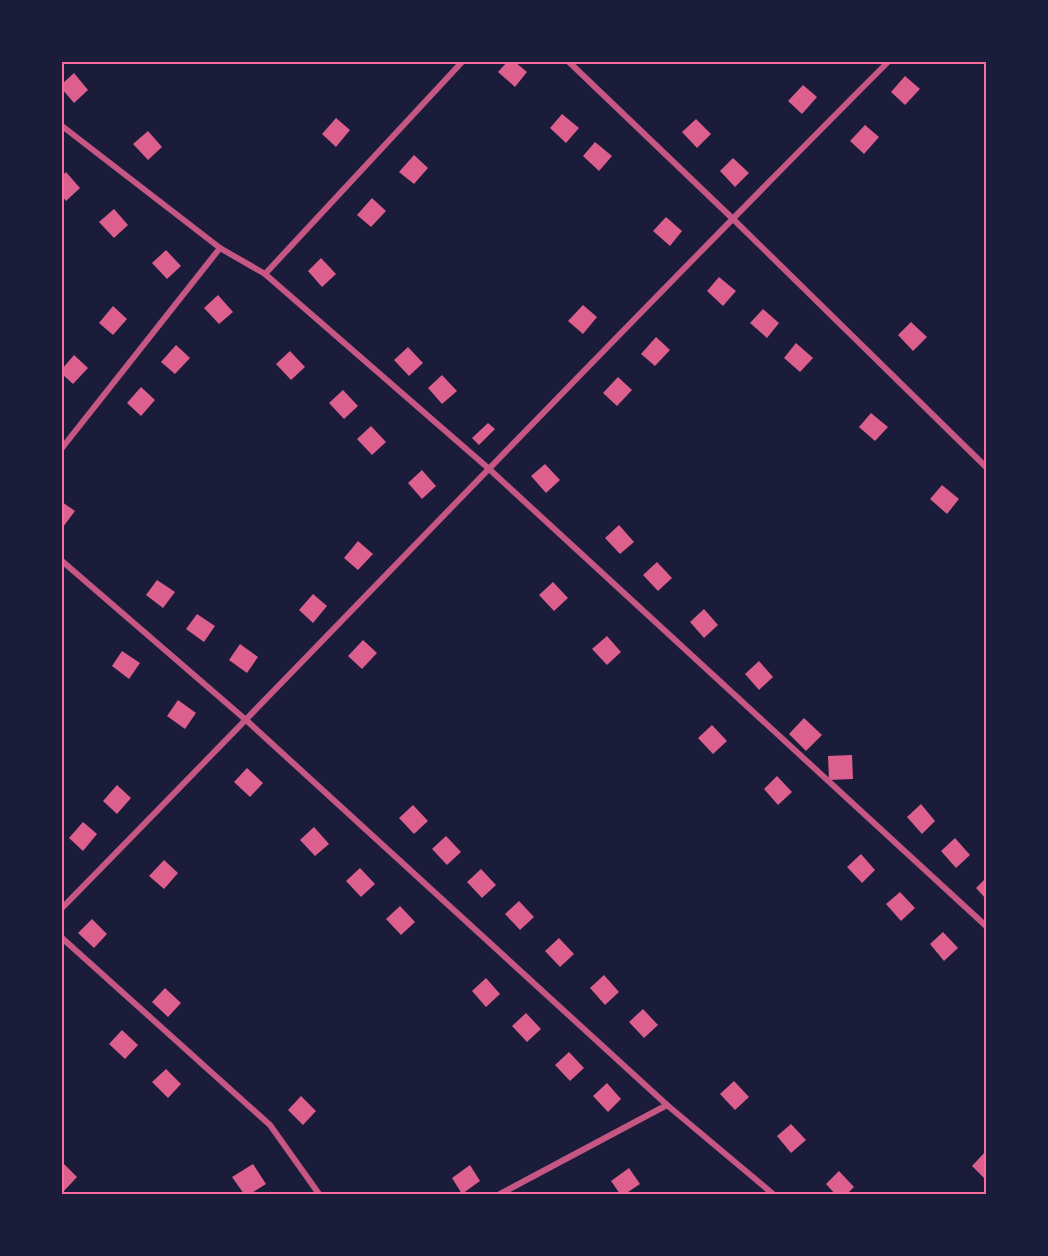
<svg xmlns="http://www.w3.org/2000/svg" width="1048" height="1256" viewBox="0 0 1048 1256" font-family="Helvetica,sans-serif">
	<style>
		.building { fill: #dd5f8e }
		.lines { fill: none; stroke-linecap: round; stroke-linejoin: round }
		.minor { stroke: #c65784; stroke-width: 6 }
		.neatline { fill: none; stroke: #ff6b9d; stroke-width: 2 }
	</style>
	<rect width="100%" height="100%" fill="#1b1b3a"/>
	<g class="building">
		<path d="M507 62H515L527 72 515 87 498 72Z"/>
		<path d="M74 73 88 90 74 103 62 89V84Z"/>
		<path d="M905 76 920 89 905 105 891 92Z"/>
		<path d="M803 85 817 97 802 114 788 101Z"/>
		<path d="M562 114 579 128 566 143 550 128Z"/>
		<path d="M336 118 350 130 336 147 322 134Z"/>
		<path d="M696 119 711 134 697 148 682 132Z"/>
		<path d="M865 125 879 137 864 154 850 141Z"/>
		<path d="M148 131 162 147 148 160 133 144Z"/>
		<path d="M595 142 612 156 599 171 583 156Z"/>
		<path d="M414 155 428 168 414 184 399 172Z"/>
		<path d="M733 158 749 173 735 187 720 171Z"/>
		<path d="M66 172 80 188 66 201 62 196V176Z"/>
		<path d="M372 198 386 211 371 227 357 215Z"/>
		<path d="M114 209 128 225 114 238 99 222Z"/>
		<path d="M666 217 682 231 670 246 653 231Z"/>
		<path d="M166 250 181 266 167 279 152 263Z"/>
		<path d="M321 258 336 274 322 287 308 271Z"/>
		<path d="M719 277 736 291 723 306 707 291Z"/>
		<path d="M218 295 233 312 219 324 204 308Z"/>
		<path d="M583 305 597 317 583 334 568 321Z"/>
		<path d="M113 306 127 319 113 335 99 323Z"/>
		<path d="M763 309 779 323 767 338 750 323Z"/>
		<path d="M911 322 927 337 913 351 898 335Z"/>
		<path d="M656 337 670 350 655 366 641 354Z"/>
		<path d="M796 343 813 358 800 372 784 358Z"/>
		<path d="M176 345 190 358 175 374 161 362Z"/>
		<path d="M408 347 423 363 409 376 394 360Z"/>
		<path d="M290 351 305 367 291 380 276 364Z"/>
		<path d="M74 355 88 368 73 384 62 374V369Z"/>
		<path d="M442 375 457 391 442 404 428 388Z"/>
		<path d="M618 377 632 390 617 406 603 393Z"/>
		<path d="M141 387 155 400 141 416 127 403Z"/>
		<path d="M343 390 358 406 344 419 329 403Z"/>
		<path d="M871 413 888 427 875 441 859 427Z"/>
		<path d="M488 423 495 429 479 445 472 438Z"/>
		<path d="M371 426 386 442 372 455 357 439Z"/>
		<path d="M545 464 560 480 546 493 531 476Z"/>
		<path d="M422 470 436 486 422 499 408 483Z"/>
		<path d="M942 485 959 499 947 514 930 499Z"/>
		<path d="M62 502 75 511 63 527 62 525Z"/>
		<path d="M619 525 634 542 620 554 605 538Z"/>
		<path d="M358 541 373 554 358 570 344 558Z"/>
		<path d="M657 562 672 578 658 591 643 575Z"/>
		<path d="M157 580 175 592 163 608 146 595Z"/>
		<path d="M553 582 568 598 554 611 539 595Z"/>
		<path d="M313 594 327 606 313 623 299 610Z"/>
		<path d="M704 609 718 625 704 638 690 622Z"/>
		<path d="M197 614 215 626 204 642 186 629Z"/>
		<path d="M607 636 621 652 607 665 592 649Z"/>
		<path d="M363 640 377 653 362 669 348 656Z"/>
		<path d="M240 644 258 657 247 673 229 660Z"/>
		<path d="M122 651 140 663 129 679 112 666Z"/>
		<path d="M759 661 773 677 759 690 745 674Z"/>
		<path d="M178 700 196 713 185 729 167 716Z"/>
		<path d="M804 718 822 735 806 751 789 734Z"/>
		<path d="M712 725 727 741 713 754 698 738Z"/>
		<path d="M852 755 853 779 829 780 828 756Z"/>
		<path d="M247 768 263 783 250 797 234 782Z"/>
		<path d="M777 776 792 792 778 805 764 789Z"/>
		<path d="M117 785 131 798 117 814 103 801Z"/>
		<path d="M921 804 935 821 922 834 907 817Z"/>
		<path d="M413 805 428 821 414 834 399 818Z"/>
		<path d="M83 822 97 834 83 851 69 838Z"/>
		<path d="M314 827 329 844 315 856 300 840Z"/>
		<path d="M446 836 461 852 447 865 432 849Z"/>
		<path d="M955 838 970 855 956 868 941 851Z"/>
		<path d="M861 854 875 870 862 883 847 867Z"/>
		<path d="M164 860 178 873 164 889 149 876Z"/>
		<path d="M360 868 375 884 361 897 346 881Z"/>
		<path d="M481 869 496 885 482 898 467 882Z"/>
		<path d="M986 878V899L976 888Z"/>
		<path d="M900 892 915 908 901 921 886 904Z"/>
		<path d="M519 901 534 917 520 930 505 914Z"/>
		<path d="M400 906 415 922 401 935 386 919Z"/>
		<path d="M92 919 107 934 94 948 78 933Z"/>
		<path d="M943 932 958 948 944 961 930 944Z"/>
		<path d="M559 938 574 954 560 967 545 951Z"/>
		<path d="M604 975 619 992 605 1005 590 988Z"/>
		<path d="M486 978 500 994 486 1007 472 991Z"/>
		<path d="M165 988 181 1003 168 1017 152 1002Z"/>
		<path d="M643 1009 658 1025 644 1038 629 1022Z"/>
		<path d="M526 1013 541 1029 527 1042 512 1026Z"/>
		<path d="M122 1030 138 1045 125 1059 109 1044Z"/>
		<path d="M569 1052 584 1068 570 1081 555 1065Z"/>
		<path d="M166 1069 181 1084 168 1098 152 1082Z"/>
		<path d="M734 1081 749 1097 735 1110 720 1094Z"/>
		<path d="M607 1083 621 1099 608 1112 593 1096Z"/>
		<path d="M301 1096 316 1111 303 1125 288 1110Z"/>
		<path d="M791 1124 806 1140 791 1153 777 1136Z"/>
		<path d="M986 1151V1180L972 1166Z"/>
		<path d="M62 1162 77 1177 64 1191 62 1189Z"/>
		<path d="M253 1164 266 1184 250 1194H244L232 1177Z"/>
		<path d="M470 1165 480 1181 462 1194 452 1178Z"/>
		<path d="M629 1168 640 1184 625 1194H620L611 1181Z"/>
		<path d="M839 1171 854 1187 847 1194H835L826 1184Z"/>
	</g>
	<g class="lines">
		<g class="minor">
			<path d="M569 62 732 218 986 467"/>
			<path d="M62 126 220 248 265 274 488 468 986 926"/>
			<path d="M265 274 462 62"/>
			<path d="M62 448 220 248"/>
			<path d="M62 561 246 720 667 1105 773 1194"/>
			<path d="M62 908C338 627 609 341 888 62"/>
			<path d="M62 938 270 1125 319 1194"/>
			<path d="M500 1194 667 1105"/>
		</g>
	</g>
	<rect width="1048" height="1256" fill="none" stroke="#1b1b3a" stroke-width="126"/>
	<rect x="63" y="63" width="922" height="1130" class="neatline"/>
</svg>
